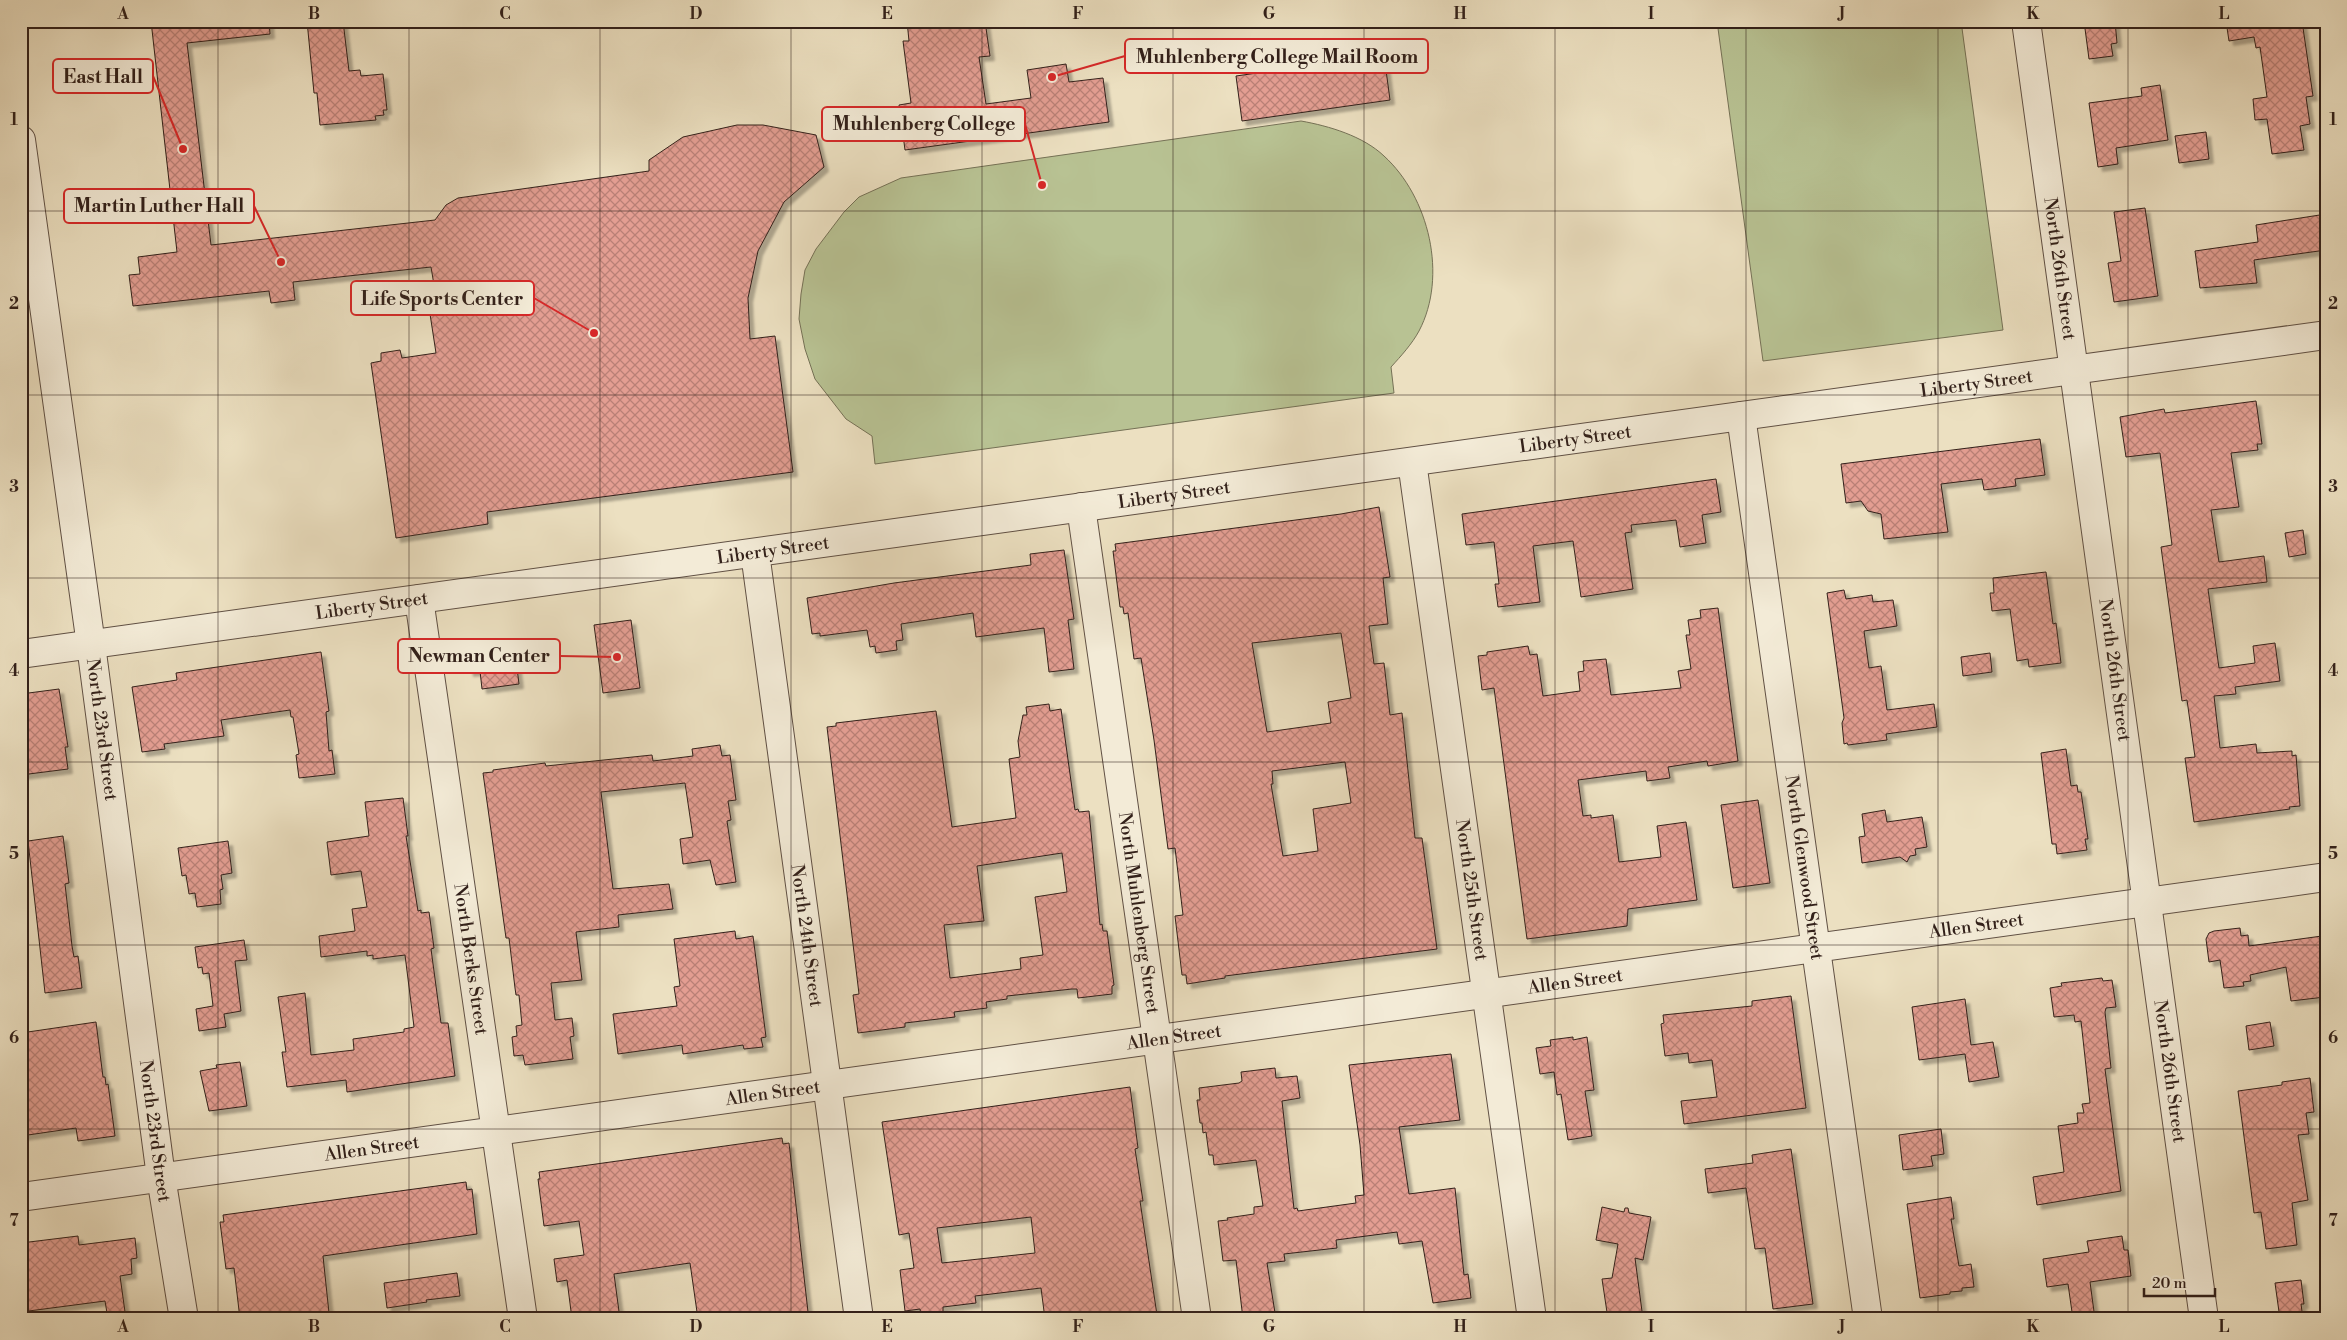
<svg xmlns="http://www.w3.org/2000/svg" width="2347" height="1340" viewBox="0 0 2347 1340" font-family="'Libre Bodoni',serif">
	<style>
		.park { fill: #b8c293; stroke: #757156 }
		.building { fill: url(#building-cross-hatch); stroke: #32201a; fill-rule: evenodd; filter: url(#shadow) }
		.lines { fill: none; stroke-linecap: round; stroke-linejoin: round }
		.minor-casing { stroke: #605044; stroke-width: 30 }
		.minor { stroke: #f3ebd7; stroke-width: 28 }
		.grid { fill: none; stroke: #32201a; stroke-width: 1; stroke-opacity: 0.55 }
		.labels { text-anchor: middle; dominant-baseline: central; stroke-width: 4.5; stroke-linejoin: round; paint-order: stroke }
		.street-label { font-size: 18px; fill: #32201a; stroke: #f3ebd7 }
		.leader { fill: none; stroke: #d62828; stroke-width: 2 }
		.callout-dot { fill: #d62828; stroke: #f3ebd7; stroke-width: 2 }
		.callout { fill: #f3ebd7; stroke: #d62828; stroke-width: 2 }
		.callout-label { font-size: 19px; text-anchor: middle; font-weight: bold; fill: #32201a }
		.neatline { fill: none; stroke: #32201a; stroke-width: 2 }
		.grid-label { font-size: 16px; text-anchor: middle; font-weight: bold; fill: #32201a }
	</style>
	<defs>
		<pattern id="building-cross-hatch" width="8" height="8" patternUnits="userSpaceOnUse" patternTransform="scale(1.25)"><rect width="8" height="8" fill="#e39e92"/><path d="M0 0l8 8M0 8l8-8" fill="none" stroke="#b98076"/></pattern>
		<filter id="shadow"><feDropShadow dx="4.5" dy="4.5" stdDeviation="1" flood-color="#0004"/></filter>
	</defs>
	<rect width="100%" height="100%" fill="#ece0c1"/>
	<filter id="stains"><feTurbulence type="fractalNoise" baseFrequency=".004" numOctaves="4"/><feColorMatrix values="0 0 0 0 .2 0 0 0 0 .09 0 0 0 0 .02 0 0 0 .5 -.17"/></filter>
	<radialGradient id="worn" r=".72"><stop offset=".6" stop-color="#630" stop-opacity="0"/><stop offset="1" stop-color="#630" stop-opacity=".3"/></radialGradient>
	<g class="park">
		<path d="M1717 21H1961L2003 330 1763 361Z"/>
		<path d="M1301 121C1329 126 1363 136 1384 156 1429 197 1448 276 1419 331 1412 344 1401 356 1391 367L1394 393 875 464 872 436 846 419 815 379 805 349 799 319 801 294 805 270 816 249 844 212 859 197 901 178Z"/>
	</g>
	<g class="building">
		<path d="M151 21H269L270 34 187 43 211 245 435 220 446 205 458 198 649 171V160L683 137 737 125H763L816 135 824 167 784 202 758 251 748 298 750 339 775 336 793 472 487 512 488 524 396 538 371 363 381 361V353L400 350 402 358 436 353 428 301 435 291 431 267 293 282 295 300 271 303 269 291 133 306 129 275 140 274 138 257 177 252Z"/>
		<path d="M307 21H343L349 71 360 70 361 76 383 74 387 110H383L384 115 375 116 376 120 320 125 317 93H314Z"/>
		<path d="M907 21H985L990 56 979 57 986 104 1031 98 1027 70 1066 64 1069 82 1103 78 1109 122 905 150 899 105 911 103 903 41H909Z"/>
		<path d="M2084 21H2115L2117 43 2111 44 2113 56 2089 59Z"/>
		<path d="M2226 21H2302L2313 96 2306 97 2310 124 2300 126 2304 150 2272 154 2267 119 2255 120 2253 99 2267 97 2260 47 2256 48 2254 37 2229 41Z"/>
		<path d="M1384 55 1390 100 1242 121 1236 76Z"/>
		<path d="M2160 85 2168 140 2116 148 2118 164 2098 167 2089 103 2142 96 2141 88Z"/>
		<path d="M2206 132 2209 159 2179 163 2175 136Z"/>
		<path d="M2145 208 2158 296 2114 302 2108 263 2121 261 2114 212Z"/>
		<path d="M2326 214V250L2254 260 2257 283 2200 288 2195 251 2258 242 2256 225Z"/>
		<path d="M2256 401 2262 444H2257L2258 450 2231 453 2239 507 2211 510 2219 562 2264 556 2267 582 2208 589 2219 668 2255 663 2253 646 2275 643 2280 681 2235 687 2236 694 2214 696 2220 748 2256 744 2257 753 2292 751V756L2296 755 2300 806 2289 807 2290 809 2194 822 2185 758 2195 757 2187 700 2182 701 2161 547 2172 545 2160 453 2126 457 2120 417 2164 409 2165 413Z"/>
		<path d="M2040 439 2045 475 2015 479 2016 486 1984 490 1982 479 1941 484 1948 532 1884 539 1881 514 1868 511 1861 501 1846 503 1841 464Z"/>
		<path d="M1716 479 1721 512 1702 515 1706 543 1680 547 1676 520 1631 525 1632 532 1625 533 1633 589 1581 597 1573 541 1533 546 1540 602 1498 607 1495 584H1499L1494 542 1466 545 1462 514Z"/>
		<path d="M1379 507 1390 577 1383 578 1388 624 1369 626 1374 664 1384 663 1390 715 1402 713 1415 838H1422L1437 949 1225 976V978L1187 984 1186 975H1182L1175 916 1183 915 1175 848 1168 849 1154 740 1141 658 1134 659 1128 613 1124 614 1123 607H1120L1113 551H1116L1115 544 1341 514ZM1341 633 1351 698 1328 702 1331 723 1267 732 1252 643ZM1345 762 1351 803 1313 809 1318 851 1283 856 1271 784H1273L1272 771Z"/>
		<path d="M2303 530 2306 554 2289 557 2285 533Z"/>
		<path d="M1064 550 1074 619 1068 620 1074 669 1049 672 1044 628 976 637 973 613 901 624 903 640 896 641 897 650 876 653 875 646 870 647 867 630 820 636V633L812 634 807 598 894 583 1031 565 1030 554Z"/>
		<path d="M2046 572 2053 624 2056 623 2061 663 2029 667 2028 659 2017 661 2010 609 1992 611 1990 593H1994L1993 578Z"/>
		<path d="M1844 590 1846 599 1872 595 1873 602 1893 600 1897 626 1864 631 1869 668 1881 666 1887 710 1934 704 1937 727 1886 734 1887 740 1848 745 1847 743 1844 744 1842 723 1844 718 1827 593Z"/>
		<path d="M1718 608 1738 761 1708 766 1707 761 1668 767 1670 778 1647 781 1646 771 1578 780 1583 816 1591 815V818L1613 815 1619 862 1661 857 1657 826 1686 822 1697 900 1628 909 1627 926 1527 939 1494 688 1482 690 1478 656 1487 655V652L1528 646 1530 655 1537 654 1543 696 1580 691 1578 672 1584 671 1583 661 1606 659 1611 695 1681 688 1678 671 1691 669 1686 635H1690L1688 620 1701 618 1700 610Z"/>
		<path d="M631 620 640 688 603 693 594 625Z"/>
		<path d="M514 644 519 684 482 689 480 671 469 672 467 654 478 653V649Z"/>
		<path d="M321 652 329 711 326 712 329 751 332 750 335 774 299 778 296 755 299 754 293 717H291L290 710 221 720 224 736 164 744 165 749 142 752 132 687 177 680 176 673Z"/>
		<path d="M1990 653 1992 672 1963 676 1961 657Z"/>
		<path d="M59 689 68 747H65L68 769 21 775V694Z"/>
		<path d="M1049 704 1050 711 1061 709 1075 810 1078 809 1079 812 1089 811 1100 925 1102 924 1103 931H1107L1114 985 1112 986V994L1078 998 1077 989H1072L1007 996V999L986 1002 987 1008 954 1012 955 1017 905 1023V1027L858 1033 853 995 859 994 827 727 836 726V723L936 711 952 827 1016 818 1009 759 1020 757 1018 741 1023 715H1027L1026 707ZM1062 853 1067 892 1035 897 1043 955 1020 958 1021 969 950 978 944 925 984 921 977 866Z"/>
		<path d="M720 745 722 756 730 755 736 800 728 801 731 820 727 821 736 882 716 885 710 860 683 864 680 839 693 837 685 783 601 792 613 889 669 884 673 909 618 915 619 927 576 932 582 980 551 983 555 1020 572 1018 574 1036 570 1037 573 1059 525 1065 523 1055 514 1056 512 1037 517 1036 516 1026 522 1025 519 995H516L515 988 509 938H506L483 773 493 772V770L545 763 546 766 652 755 653 761 693 756 692 749Z"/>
		<path d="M2066 749 2071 786 2077 785 2078 792H2081L2088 839H2085L2087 850 2057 854 2056 844H2052L2041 753Z"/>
		<path d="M403 798 408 836H406L418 911 421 910V913L429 912 434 948 431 949 441 1023H448L455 1076 347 1092 346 1080 287 1087 282 1052H286L278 997 305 993 311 1055 354 1050 353 1039 404 1032V1029L414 1027 405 955 373 959V955L367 956V951L321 957 319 936 355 931 352 909 367 907 361 871 331 875 327 842 369 836 365 802Z"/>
		<path d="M1758 800 1770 883 1733 888 1721 805Z"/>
		<path d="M1885 810 1887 822 1922 817 1927 847 1915 849 1916 855 1910 856 1907 862 1900 857 1862 863 1859 837 1865 836 1862 814Z"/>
		<path d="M63 836 69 883 65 884 72 946 74 957 78 956 82 988 45 993 28 841Z"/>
		<path d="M228 841 232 873 221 875 223 889 220 890 221 904 197 907 195 893 189 894 186 875 182 876 178 848Z"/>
		<path d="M2240 928 2241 936 2248 935 2249 946 2322 936 2326 965 2321 967 2325 997 2291 1001 2286 967 2250 975 2251 981 2243 982 2244 986 2224 988 2220 960 2209 962 2206 939 2209 933 2214 931Z"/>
		<path d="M735 931 736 939 753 936 766 1037 761 1038 763 1047 744 1049 743 1045 683 1054 682 1045 618 1054 613 1014 677 1006 674 987 680 986 674 939Z"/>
		<path d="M244 940 247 960 235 961 241 1011 224 1014 226 1027 199 1031 196 1009 213 1006 209 973 203 974 202 967 198 968 195 947Z"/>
		<path d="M2102 978 2103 981 2112 980 2116 1007 2106 1008 2105 1012 2111 1068 2105 1069 2121 1191 2037 1205 2033 1177 2064 1172 2058 1126 2078 1123 2077 1113H2084L2082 1104 2090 1103 2081 1021 2075 1022 2074 1015 2054 1017 2050 988 2062 986 2061 983Z"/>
		<path d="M1791 996 1806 1108 1684 1124 1681 1101 1717 1097 1712 1060 1689 1063 1688 1053 1665 1056 1661 1024 1664 1023 1663 1015 1752 1006V1001Z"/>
		<path d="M1965 999 1971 1045 1993 1042 1999 1077 1969 1082 1965 1054 1919 1060 1912 1007Z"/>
		<path d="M96 1022 103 1077H105L106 1085 108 1084 115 1136 78 1141 76 1128 21 1136V1033Z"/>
		<path d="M2270 1022 2274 1046 2249 1050 2246 1026Z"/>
		<path d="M1573 1037V1040L1587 1037 1594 1090 1585 1091 1592 1136 1568 1140 1561 1094 1557 1095 1554 1072 1540 1074 1536 1048 1551 1046 1550 1040Z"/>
		<path d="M1451 1054 1460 1120 1399 1127 1409 1194 1455 1188 1464 1275 1468 1274 1471 1298 1433 1303 1422 1241 1399 1244 1397 1232 1336 1240 1337 1248 1284 1254 1285 1261 1267 1263 1276 1319H1243L1236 1260 1223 1261 1218 1221 1228 1220 1227 1218 1254 1214V1207L1263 1206 1256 1160 1214 1165 1213 1155H1209L1206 1132 1203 1133 1202 1123H1200L1197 1100H1200L1199 1088 1239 1083 1242 1081 1241 1072 1275 1068 1276 1078 1297 1076 1300 1098 1282 1101 1294 1209 1297 1208 1298 1211 1356 1203 1355 1196 1364 1195 1360 1145 1349 1065Z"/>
		<path d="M240 1062 247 1106 209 1111 200 1071 217 1068 216 1065Z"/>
		<path d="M2310 1078 2314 1112 2306 1113 2309 1134 2298 1135 2308 1200 2292 1203 2297 1245 2266 1249 2261 1212 2254 1213 2238 1091 2282 1085V1082Z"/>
		<path d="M1130 1087 1138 1148 1135 1149 1143 1201H1140L1157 1315 1131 1319H1045L1041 1288 975 1296 976 1303 943 1307V1314L921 1316 920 1309 905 1311 900 1270 914 1268 909 1233 899 1235 882 1122ZM1031 1217 1035 1253 942 1263 937 1228Z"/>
		<path d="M1941 1129 1944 1154 1931 1156 1933 1166 1903 1170 1899 1135Z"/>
		<path d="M782 1138 783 1144 789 1143 808 1312 802 1313V1315L776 1319H698L690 1263 614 1274 620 1319H572L567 1280 557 1282 554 1259 584 1255 579 1221 544 1226 538 1179H540L539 1172Z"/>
		<path d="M1791 1149 1813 1304 1773 1309 1765 1248 1755 1249 1746 1188 1708 1193 1705 1169 1753 1163 1752 1155Z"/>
		<path d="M466 1182 467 1190 472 1189 477 1234 323 1256 329 1313 285 1319H240L234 1268 226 1269 220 1222H224L223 1215Z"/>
		<path d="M1951 1197 1954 1219H1951L1959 1266 1971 1264 1974 1287 1962 1288V1291L1950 1292V1294L1920 1298 1907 1204Z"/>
		<path d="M1602 1207 1624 1212 1625 1208H1628L1629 1213 1651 1217 1643 1260 1635 1258 1643 1319H1608L1602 1279 1612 1278 1618 1244 1596 1240Z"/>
		<path d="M78 1236 79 1245 135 1238 137 1258 131 1259 132 1274 120 1276 126 1319H108L105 1301 21 1312V1243Z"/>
		<path d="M2122 1236 2124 1250H2128L2131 1276 2090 1282 2095 1319H2073L2068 1284 2047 1287 2043 1259 2089 1252 2087 1241Z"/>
		<path d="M457 1273 460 1296 426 1300 427 1302 387 1308 384 1283Z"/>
		<path d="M2301 1280 2304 1304H2301L2303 1319H2280L2275 1283Z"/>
	</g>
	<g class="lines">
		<defs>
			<g id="minor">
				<path id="s1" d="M2026 21 2204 1319"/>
				<path id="s2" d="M21 140 91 645 161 1177 184 1319"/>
				<path id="s3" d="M1741 416 1868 1319"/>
				<path id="s4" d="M1412 462 1532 1319"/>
				<path id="s5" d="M1081 507 1197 1319"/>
				<path id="s6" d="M755 553 859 1319"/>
				<path id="s7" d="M419 599 523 1319"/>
				<path id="s8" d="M21 654 2326 335"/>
				<path id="s9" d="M21 1197 2326 877"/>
			</g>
		</defs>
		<use href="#minor" class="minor-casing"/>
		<use href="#minor" class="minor"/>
	</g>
	<path class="grid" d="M218 21V1319M409 21V1319M600 21V1319M791 21V1319M982 21V1319M1173 21V1319M1364 21V1319M1555 21V1319M1746 21V1319M1938 21V1319M2128 21V1319M21 211H2326M21 395H2326M21 578H2326M21 762H2326M21 945H2326M21 1129H2326"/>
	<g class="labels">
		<g class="street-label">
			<text stroke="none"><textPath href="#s1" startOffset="250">North 26th Street</textPath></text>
			<text stroke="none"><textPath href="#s8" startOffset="1974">Liberty Street</textPath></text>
			<text stroke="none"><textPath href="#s8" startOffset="1569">Liberty Street</textPath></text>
			<text stroke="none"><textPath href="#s8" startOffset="1164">Liberty Street</textPath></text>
			<text stroke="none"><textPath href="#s8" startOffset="759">Liberty Street</textPath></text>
			<text stroke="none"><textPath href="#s8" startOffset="354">Liberty Street</textPath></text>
			<text stroke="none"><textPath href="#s1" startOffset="655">North 26th Street</textPath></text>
			<text stroke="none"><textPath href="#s2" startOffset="595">North 23rd Street</textPath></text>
			<text stroke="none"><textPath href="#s3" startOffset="456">North Glenwood Street</textPath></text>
			<text stroke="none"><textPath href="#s4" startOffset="432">North 25th Street</textPath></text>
			<text stroke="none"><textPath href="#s5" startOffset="410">North Muhlenberg Street</textPath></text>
			<text stroke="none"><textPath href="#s9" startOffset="1974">Allen Street</textPath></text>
			<text stroke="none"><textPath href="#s6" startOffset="386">North 24th Street</textPath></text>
			<text stroke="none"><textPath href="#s7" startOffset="364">North Berks Street</textPath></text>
			<text stroke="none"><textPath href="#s9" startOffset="1569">Allen Street</textPath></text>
			<text stroke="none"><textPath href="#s9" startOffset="1164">Allen Street</textPath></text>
			<text stroke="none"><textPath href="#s1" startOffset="1060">North 26th Street</textPath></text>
			<text stroke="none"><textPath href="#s9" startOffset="759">Allen Street</textPath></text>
			<text stroke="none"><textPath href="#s2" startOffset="1000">North 23rd Street</textPath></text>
			<text stroke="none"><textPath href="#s9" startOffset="354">Allen Street</textPath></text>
		</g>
	</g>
	<path class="leader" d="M1052 77L1125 56M183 149L153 76M1042 185L1025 124M281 262L254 206M594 333L534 298M617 657L560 656"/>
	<g class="callout-dot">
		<circle cx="1052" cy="77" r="5"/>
		<circle cx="183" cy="149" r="5"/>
		<circle cx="1042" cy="185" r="5"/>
		<circle cx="281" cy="262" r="5"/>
		<circle cx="594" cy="333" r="5"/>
		<circle cx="617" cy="657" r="5"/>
	</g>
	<g class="callout">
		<rect x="1125" y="39" width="303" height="34" rx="5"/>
		<rect x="53" y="59" width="100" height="34" rx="5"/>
		<rect x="822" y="107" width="203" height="34" rx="5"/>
		<rect x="64" y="189" width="190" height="34" rx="5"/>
		<rect x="351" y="281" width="183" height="34" rx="5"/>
		<rect x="398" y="639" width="162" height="34" rx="5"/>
	</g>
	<g class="callout-label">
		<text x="1277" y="63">Muhlenberg College Mail Room</text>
		<text x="103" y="83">East Hall</text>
		<text x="924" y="130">Muhlenberg College</text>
		<text x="159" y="212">Martin Luther Hall</text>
		<text x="442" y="305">Life Sports Center</text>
		<text x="479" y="662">Newman Center</text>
	</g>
	<rect width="2347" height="1340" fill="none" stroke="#ece0c1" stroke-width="55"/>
	<path d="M2144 1288v8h71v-8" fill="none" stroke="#32201a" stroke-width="2.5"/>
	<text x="2152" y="1288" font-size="15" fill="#32201a" stroke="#f3ebd7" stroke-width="4" paint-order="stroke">20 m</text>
	<rect x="28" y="28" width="2292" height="1284" class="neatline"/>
	<g class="grid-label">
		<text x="123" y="19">A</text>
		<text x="314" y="19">B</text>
		<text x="505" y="19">C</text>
		<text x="696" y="19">D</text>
		<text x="887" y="19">E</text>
		<text x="1078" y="19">F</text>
		<text x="1269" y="19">G</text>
		<text x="1460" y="19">H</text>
		<text x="1651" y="19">I</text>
		<text x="1842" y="19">J</text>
		<text x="2033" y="19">K</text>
		<text x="2224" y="19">L</text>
		<text x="14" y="125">1</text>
		<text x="2333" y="125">1</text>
		<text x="14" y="309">2</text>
		<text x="2333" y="309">2</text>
		<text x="14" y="492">3</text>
		<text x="2333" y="492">3</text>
		<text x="14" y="676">4</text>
		<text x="2333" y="676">4</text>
		<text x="14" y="859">5</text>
		<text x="2333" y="859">5</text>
		<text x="14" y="1043">6</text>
		<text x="2333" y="1043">6</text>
		<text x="14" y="1226">7</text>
		<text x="2333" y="1226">7</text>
		<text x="123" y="1332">A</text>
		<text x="314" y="1332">B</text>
		<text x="505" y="1332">C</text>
		<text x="696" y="1332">D</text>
		<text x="887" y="1332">E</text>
		<text x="1078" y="1332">F</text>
		<text x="1269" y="1332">G</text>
		<text x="1460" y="1332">H</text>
		<text x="1651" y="1332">I</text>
		<text x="1842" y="1332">J</text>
		<text x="2033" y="1332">K</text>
		<text x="2224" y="1332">L</text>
	</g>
	<rect width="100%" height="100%" filter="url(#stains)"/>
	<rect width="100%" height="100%" fill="url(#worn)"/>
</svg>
